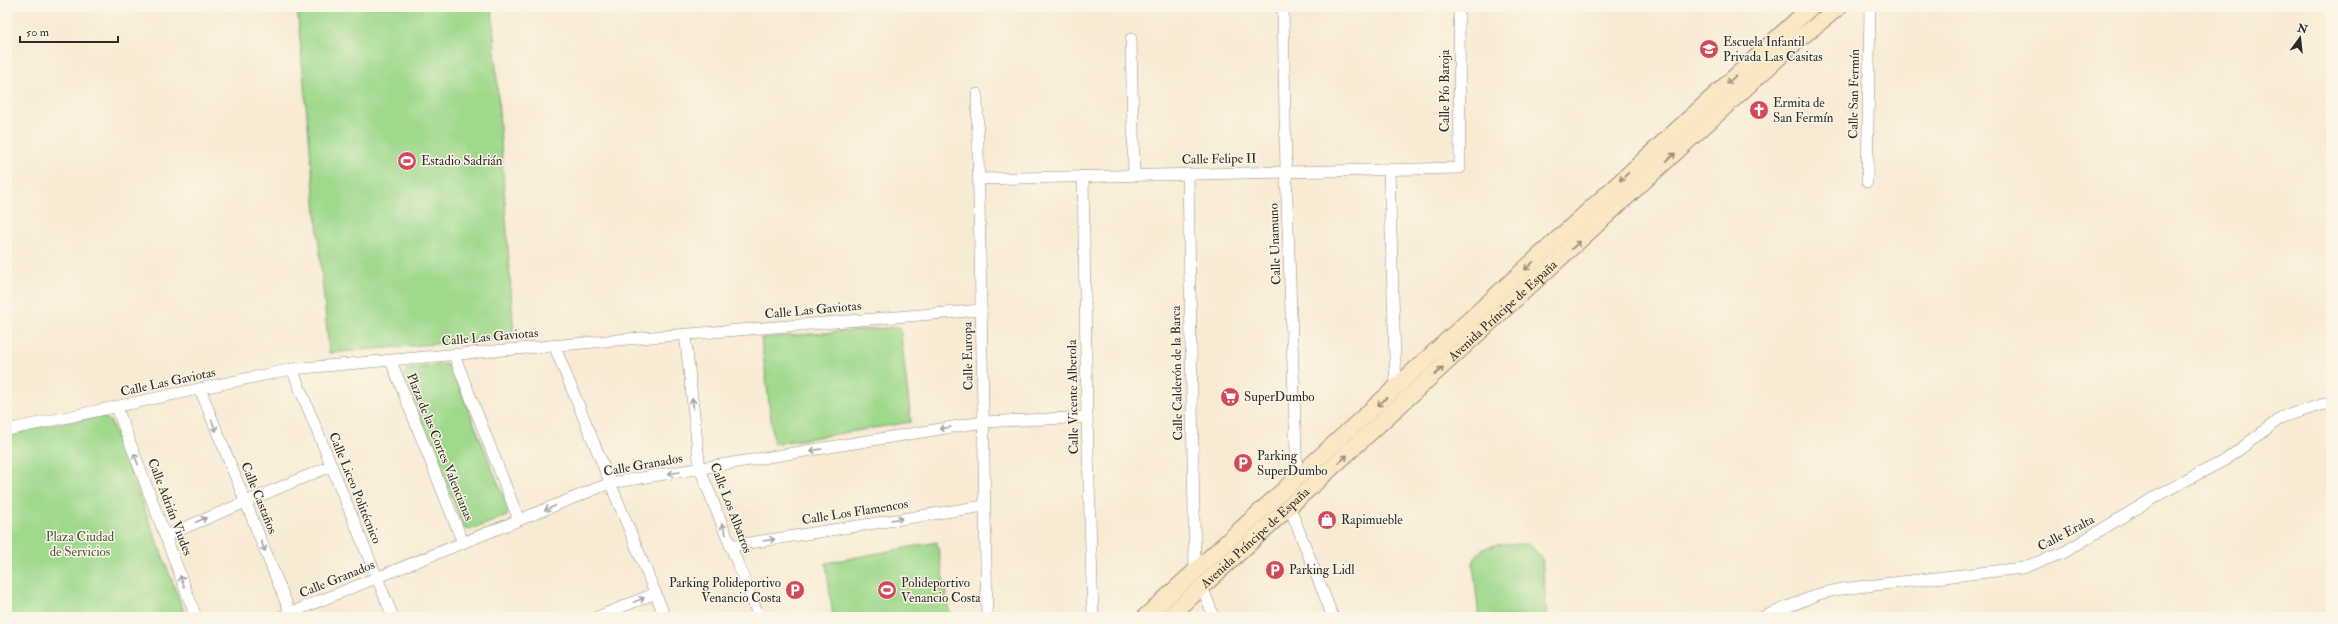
<svg xmlns="http://www.w3.org/2000/svg" width="2338" height="624" viewBox="0 0 2338 624" font-family="'IM FELL Double Pica',serif">
	<style>
		.green { fill: #9fd98c; stroke: #65825c }
		.lines { fill: none; stroke-linecap: round; stroke-linejoin: round }
		.minor-casing { stroke: #928b80; stroke-width: 12 }
		.secondary-casing { stroke: #928b80; stroke-width: 18 }
		.minor { stroke: #fff; stroke-width: 11 }
		.secondary { stroke: #fae7c3; stroke-width: 16 }
		.oneway { stroke: #928977 }
		.oneway2 { stroke: #a0a0a0 }
		.labels { text-anchor: middle; dominant-baseline: central; stroke-width: 3; stroke-linejoin: round; paint-order: stroke }
		.poi-label { font-size: 13px; fill: #2b2b2b; stroke: #fcf5e5; text-anchor: start }
		.street-label { font-size: 13px; fill: #2b2b2b; stroke: #fcf5e5 }
		.park-label { font-size: 13px; fill: #485643; stroke: #fcf5e5 }
	</style>
	<rect width="100%" height="100%" fill="#fcf5e5"/>
	<filter id="ink" filterUnits="userSpaceOnUse"><feTurbulence type="fractalNoise" baseFrequency=".025" numOctaves="2"/><feDisplacementMap in="SourceGraphic" scale="8" xChannelSelector="R" yChannelSelector="G"/><feConvolveMatrix kernelMatrix="1 2 1 2 8 2 1 2 1" color-interpolation-filters="sRGB"/></filter>
	<filter id="wash" filterUnits="userSpaceOnUse"><feTurbulence type="fractalNoise" baseFrequency=".012" numOctaves="4" result="noise"/><feDisplacementMap in="SourceGraphic" scale="16" xChannelSelector="R" yChannelSelector="G"/><feGaussianBlur stdDeviation="0.9" result="paint"/><feColorMatrix in="noise" values="0 0 0 0 0 0 0 0 0 0 0 0 0 0 0 0 0 1.4 0 .05"/><feComposite in="paint" operator="in"/></filter>
	<g filter="url(#wash)">
		<rect width="100%" height="100%" fill="#f8ebd4"/>
		<g class="green">
			<path d="M297 7H492L514 337 329 353Z"/>
			<path d="M900 327 911 422 774 444 761 338Z"/>
			<path d="M445 364 452 369 508 508 507 516 470 530 464 528 404 374 407 369Z"/>
			<path d="M103 416 111 422 186 617H10L7 593V433Z"/>
			<path d="M937 542 950 617H833L826 563Z"/>
			<path d="M1527 544 1533 548 1542 559 1547 617H1479L1473 564C1478 540 1507 545 1527 544Z"/>
		</g>
	</g>
	<g filter="url(#ink)">
		<g class="lines">
			<defs>
				<g id="minor">
					<path d="M1283 7 1286 172 1297 479"/>
					<path d="M1131 39 1134 175"/>
					<path d="M977 94 987 617"/>
					<path d="M1389 169 1396 389"/>
					<path d="M1188 174 1195 572"/>
					<path d="M1083 176 1087 417 1093 617"/>
					<path d="M979 179 1460 168 1459 14"/>
					<path d="M1867 182 1870 7"/>
					<path d="M685 334 700 469 759 617"/>
					<path d="M554 345 665 617"/>
					<path d="M454 355 519 520"/>
					<path d="M391 361 463 543"/>
					<path d="M292 369 393 617"/>
					<path d="M200 389 292 617"/>
					<path d="M117 408 196 617"/>
					<path d="M7 430 292 369 628 339 981 310"/>
					<path d="M1290 508 1333 617"/>
					<path d="M165 536 331 466"/>
					<path d="M730 546 984 506"/>
					<path d="M1202 587 1214 617"/>
					<path d="M280 617 610 483 983 422 1087 417"/>
					<path d="M597 617 656 593"/>
					<path d="M1763 617 1819 594 1841 589 2022 568 2063 553 2160 494 2227 459 2282 417 2331 402"/>
				</g>
				<g id="secondary">
					<path d="M1145 617 1811 7"/>
					<path id="s1" d="M1169 617 1799 39 1839 7"/>
				</g>
			</defs>
			<use href="#minor" class="minor-casing"/>
			<use href="#secondary" class="secondary-casing"/>
			<use href="#minor" class="minor"/>
			<use href="#secondary" class="secondary"/>
		</g>
		<defs><path id="oneway-shaft" d="M-6 0H5M1.5-3L5.5 0L1.5 3" fill="none" stroke-width="1.6" stroke-linecap="round" stroke-linejoin="round"/></defs>
		<g class="oneway">
			<use href="#oneway-shaft" transform="translate(1731 80) rotate(138)"/>
			<use href="#oneway-shaft" transform="translate(1671 157) rotate(-43)"/>
			<use href="#oneway-shaft" transform="translate(1624 177) rotate(137)"/>
			<use href="#oneway-shaft" transform="translate(1576 245) rotate(-43)"/>
			<use href="#oneway-shaft" transform="translate(1529 266) rotate(137)"/>
			<use href="#oneway-shaft" transform="translate(1439 371) rotate(-43)"/>
			<use href="#oneway-shaft" transform="translate(1382 402) rotate(137)"/>
			<use href="#oneway-shaft" transform="translate(1343 459) rotate(-43)"/>
		</g>
		<g class="oneway2">
			<use href="#oneway-shaft" transform="translate(693 404) rotate(-96)"/>
			<use href="#oneway-shaft" transform="translate(214 426) rotate(68)"/>
			<use href="#oneway-shaft" transform="translate(945 428) rotate(170)"/>
			<use href="#oneway-shaft" transform="translate(816 450) rotate(170)"/>
			<use href="#oneway-shaft" transform="translate(136 459) rotate(-111)"/>
			<use href="#oneway-shaft" transform="translate(674 473) rotate(171)"/>
			<use href="#oneway-shaft" transform="translate(550 508) rotate(158)"/>
			<use href="#oneway-shaft" transform="translate(897 519) rotate(-9)"/>
			<use href="#oneway-shaft" transform="translate(201 520) rotate(-23)"/>
			<use href="#oneway-shaft" transform="translate(724 529) rotate(-112)"/>
			<use href="#oneway-shaft" transform="translate(769 540) rotate(-9)"/>
			<use href="#oneway-shaft" transform="translate(263 546) rotate(68)"/>
			<use href="#oneway-shaft" transform="translate(182 581) rotate(-111)"/>
			<use href="#oneway-shaft" transform="translate(639 600) rotate(-22)"/>
		</g>
	</g>
	<defs>
		<symbol id="school-disc" viewBox="-11 -11 22 22"><circle r="9.5" fill="#d1495b" stroke="#fcf5e5"/><path d="M0-5L7-2L0 1L-7-2ZM-4 1L0 2.5L4 1V4Q0 6-4 4Z" fill="#fff"/></symbol>
		<symbol id="church-disc" viewBox="-11 -11 22 22"><circle r="9.5" fill="#d1495b" stroke="#fcf5e5"/><path d="M-1.2-6h2.4v3.5h3.3v2.4h-3.3V6h-2.4V-.1h-3.3v-2.4h3.3Z" fill="#fff"/></symbol>
		<symbol id="stadium-disc" viewBox="-11 -11 22 22"><circle r="9.5" fill="#d1495b" stroke="#fcf5e5"/><path d="M0-5a6.5 5 0 1 0 0 10a6.5 5 0 1 0 0-10ZM-3.5-1.8h7v3.6h-7Z" fill="#fff"/></symbol>
		<symbol id="supermarket-disc" viewBox="-11 -11 22 22"><circle r="9.5" fill="#d1495b" stroke="#fcf5e5"/><path d="M-6-5.5h2.5l.6 2H6L4.5 2H-2.5L-4.4-4H-6ZM-1.5 3.2a1.3 1.3 0 1 0 .1 0ZM3 3.2a1.3 1.3 0 1 0 .1 0Z" fill="#fff"/></symbol>
		<symbol id="parking-disc" viewBox="-11 -11 22 22"><circle r="9.5" fill="#d1495b" stroke="#fcf5e5"/><path d="M-3.5-5.5H1a3.5 3.5 0 0 1 0 7H-1V5.5H-3.5ZM-1-3.4V-.6H.8a1.4 1.4 0 0 0 0-2.8Z" fill="#fff"/></symbol>
		<symbol id="shop-disc" viewBox="-11 -11 22 22"><circle r="9.5" fill="#d1495b" stroke="#fcf5e5"/><path d="M-5-2.5h2.3a2.7 3.5 0 0 1 5.4 0H5L5.5 6h-11ZM-1.5-2.5h3a1.5 2.3 0 0 0-3 0Z" fill="#fff"/></symbol>
	</defs>
	<g fill-rule="evenodd">
		<use href="#school-disc" x="1698" y="38" width="22" height="22"/>
		<use href="#church-disc" x="1748" y="99" width="22" height="22"/>
		<use href="#stadium-disc" x="396" y="150" width="22" height="22"/>
		<use href="#supermarket-disc" x="1219" y="386" width="22" height="22"/>
		<use href="#parking-disc" x="1232" y="452" width="22" height="22"/>
		<use href="#shop-disc" x="1316" y="509" width="22" height="22"/>
		<use href="#parking-disc" x="1264" y="559" width="22" height="22"/>
		<use href="#parking-disc" x="784" y="579" width="22" height="22"/>
		<use href="#stadium-disc" x="876" y="579" width="22" height="22"/>
	</g>
	<g class="labels">
		<g class="poi-label">
			<text x="1723" y="42">Escuela Infantil<tspan x="1723" dy="15">Privada Las Casitas</tspan></text>
			<text x="1773" y="103">Ermita de<tspan x="1773" dy="15">San Fermín</tspan></text>
			<text x="421" y="161">Estadio Sadrián</text>
			<text x="1244" y="397">SuperDumbo</text>
			<text x="1257" y="456">Parking<tspan x="1257" dy="15">SuperDumbo</tspan></text>
			<text x="1341" y="520">Rapimueble</text>
			<text x="1289" y="570">Parking Lidl</text>
			<text x="781" y="583" text-anchor="end">Parking Polideportivo<tspan x="781" dy="15">Venancio Costa</tspan></text>
			<text x="901" y="583">Polideportivo<tspan x="901" dy="15">Venancio Costa</tspan></text>
		</g>
		<g class="street-label">
			<text transform="translate(1445 91) rotate(-90)">Calle Pío Baroja</text>
			<text transform="translate(1854 94) rotate(-89)">Calle San Fermín</text>
			<text transform="translate(1219 159) rotate(-1)">Calle Felipe II</text>
			<text transform="translate(1275 244) rotate(-92)">Calle Unamuno</text>
			<text transform="translate(813 310) rotate(-5)">Calle Las Gaviotas</text>
			<text stroke="none"><textPath href="#s1" startOffset="453">Avenida Príncipe de España</textPath></text>
			<text transform="translate(490 337) rotate(-5)">Calle Las Gaviotas</text>
			<text transform="translate(968 356) rotate(-91)">Calle Europa</text>
			<text transform="translate(1177 373) rotate(-91)">Calle Calderón de la Barca</text>
			<text transform="translate(168 382) rotate(-12)">Calle Las Gaviotas</text>
			<text transform="translate(1073 397) rotate(-91)">Calle Vicente Alberola</text>
			<text transform="translate(440 447) rotate(68)">Plaza de las Cortes Valencianas</text>
			<text transform="translate(643 465) rotate(-10)">Calle Granados</text>
			<text transform="translate(355 488) rotate(68)">Calle Liceo Politécnico</text>
			<text transform="translate(259 498) rotate(68)">Calle Castaños</text>
			<text transform="translate(170 507) rotate(69)">Calle Adrián Viudes</text>
			<text transform="translate(731 508) rotate(69)">Calle Los Albatros</text>
			<text transform="translate(855 512) rotate(-9)">Calle Los Flamencos</text>
			<text transform="translate(2066 533) rotate(-28)">Calle Eralta</text>
			<text stroke="none"><textPath href="#s1" startOffset="117">Avenida Príncipe de España</textPath></text>
			<text transform="translate(337 579) rotate(-22)">Calle Granados</text>
		</g>
		<g class="park-label">
			<text x="80" y="537">Plaza Ciudad<tspan x="80" dy="15">de Servicios</tspan></text>
		</g>
	</g>
	<rect width="2338" height="624" fill="none" stroke="#fcf5e5" stroke-width="24"/>
	<g transform="translate(2300 38) rotate(15)" stroke="#fcf5e5" stroke-width="3" paint-order="stroke">
	<path d="M0-3L7 15L0 10L-7 15Z" fill="#2b2b2b"/>
	<text y="-6" font-size="11" font-weight="bold" text-anchor="middle" fill="#2b2b2b">N</text>
	</g>
	<path d="M20 36v6h98v-6" fill="none" stroke="#2b2b2b" stroke-width="2"/>
	<text x="26" y="36" font-size="12" fill="#2b2b2b" stroke="#fcf5e5" stroke-width="3" paint-order="stroke">50 m</text>
</svg>
